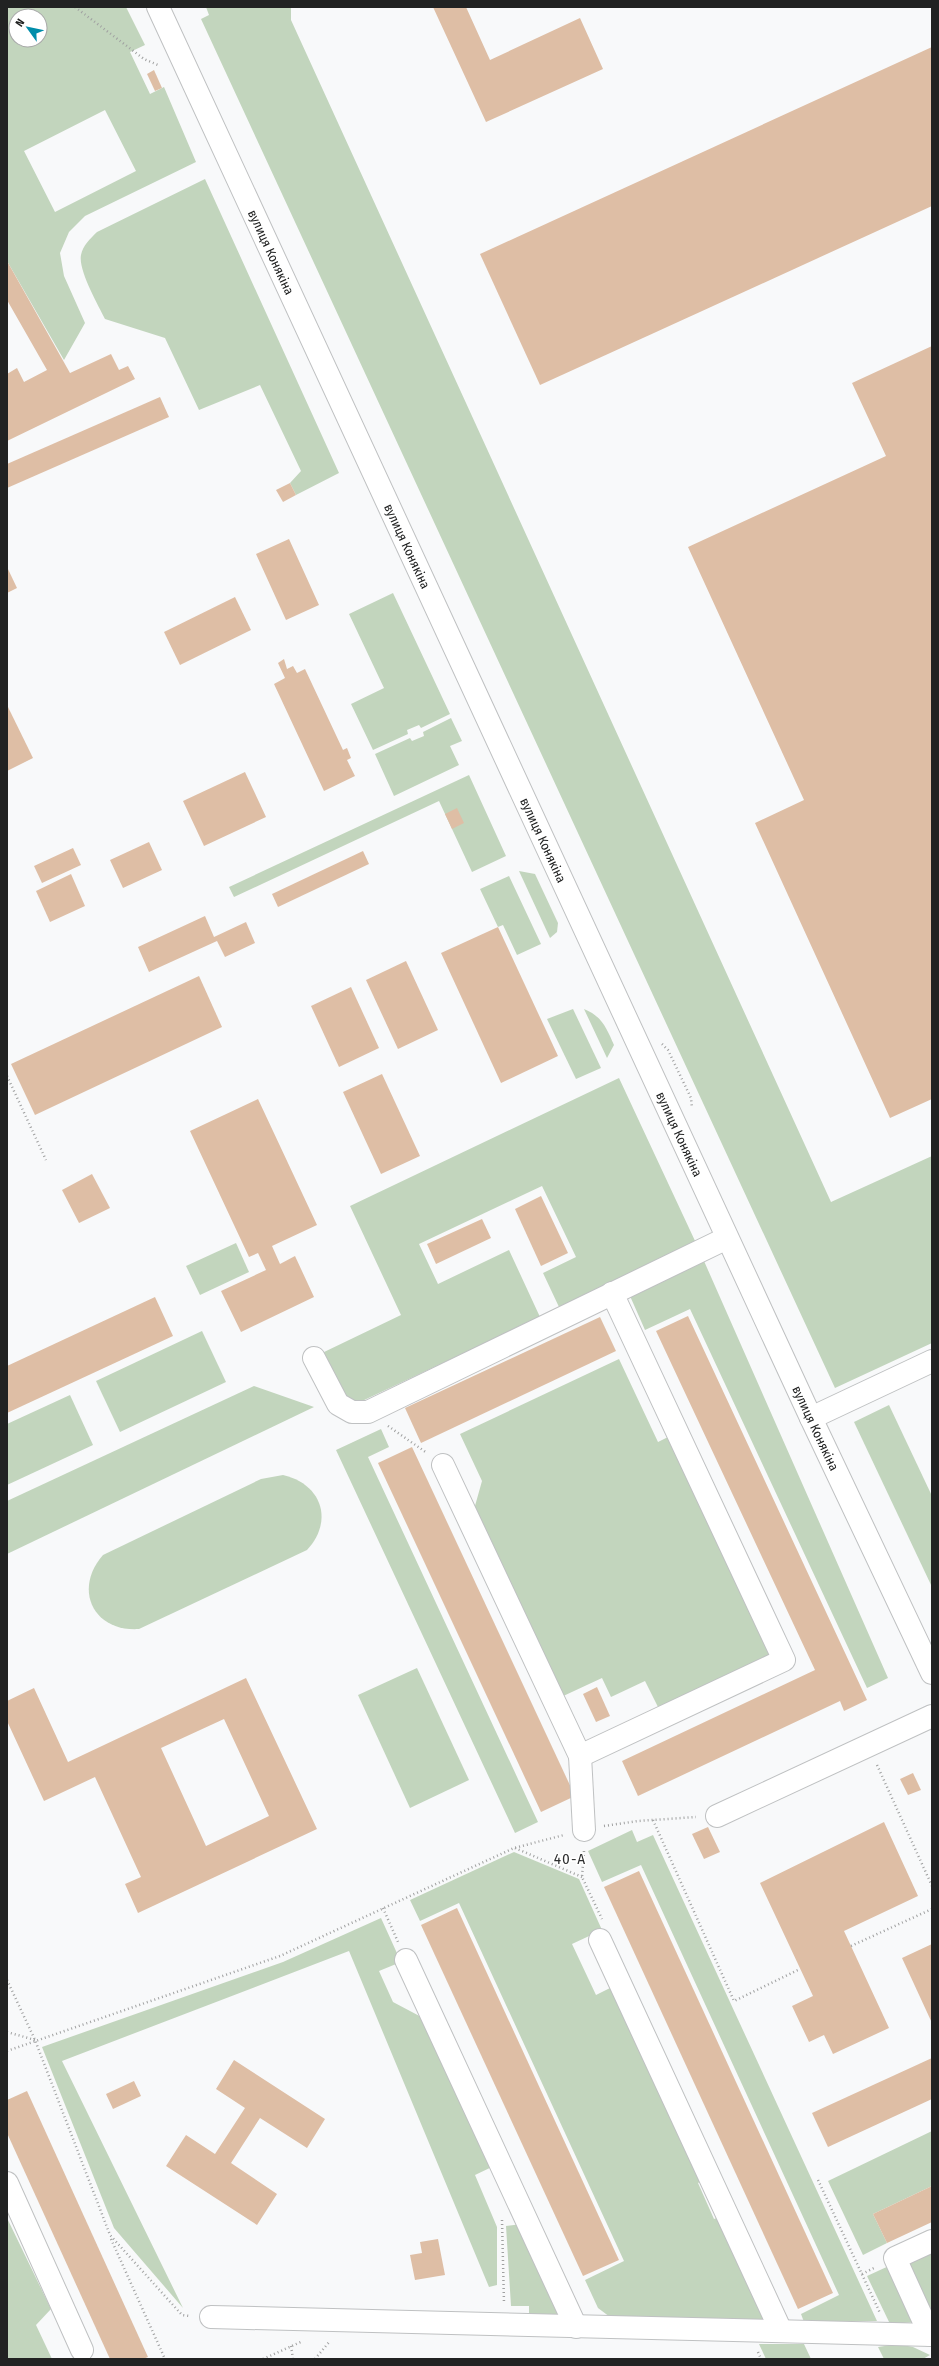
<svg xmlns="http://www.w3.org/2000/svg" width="939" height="2366" viewBox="0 0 939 2366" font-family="'Fira Sans Condensed',sans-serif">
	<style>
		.green { fill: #c2d5bd; fill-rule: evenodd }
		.building { fill: #debea5; fill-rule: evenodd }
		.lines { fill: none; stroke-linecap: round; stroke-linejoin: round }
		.minor-casing { stroke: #bfc1c2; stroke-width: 24 }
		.path { stroke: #a0a1a1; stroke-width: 2.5; stroke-dasharray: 1 3; stroke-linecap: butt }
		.minor { stroke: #fff; stroke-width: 22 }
		.labels { text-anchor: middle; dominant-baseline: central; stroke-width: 3; stroke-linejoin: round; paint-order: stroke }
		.street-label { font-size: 13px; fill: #212222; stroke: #fff }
		.quarter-label { font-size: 15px; letter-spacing: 1px; fill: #2e2f30; stroke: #fff }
	</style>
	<rect width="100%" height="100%" fill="#f8f9fa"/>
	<g class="green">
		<path d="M10 7H126L145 45 130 52 150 94 164 87 196 162 85 216 69 232 60 253 64 276 85 323 64 360 7 261V9ZM16 16H40V40H16ZM105 110 136 171 55 212 24 151Z"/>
		<path d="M206 7H291V20L831 1202 932 1156V1343L835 1388 201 19 209 15Z"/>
		<path d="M205 179 339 473 296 495 290 483 301 471 260 385 199 410 165 338 105 319C98 305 78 270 81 255 83 245 90 239 97 232Z"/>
		<path d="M393 593 450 714 421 728 419 725 407 730 408 734 373 750 351 704 384 688 349 614Z"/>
		<path d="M451 718 462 741 450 746 459 765 394 796 375 754 410 738 412 741 424 736 423 732Z"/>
		<path d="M469 775 506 856 472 872 439 801 234 897 229 887Z"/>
		<path d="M519 871 535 874 558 923 557 932 550 938Z"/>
		<path d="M509 876 541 944 517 955 503 925 498 927 480 889Z"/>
		<path d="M573 1009 601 1068 576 1079 547 1019Z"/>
		<path d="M584 1009C602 1016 607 1029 614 1045L607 1058Z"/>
		<path d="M619 1078 696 1243 559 1307 543 1273 576 1257 542 1186 419 1244 438 1284 509 1250 540 1317 360 1402 349 1400 342 1396 322 1353 401 1315 350 1206Z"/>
		<path d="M236 1243 249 1272 200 1295 186 1266Z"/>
		<path d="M704 1261 888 1678 867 1688 690 1309 645 1330 630 1296Z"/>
		<path d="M202 1331 226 1382 120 1432 96 1381Z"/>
		<path d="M619 1359 658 1442 672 1435 776 1659 661 1713 645 1681 611 1697 602 1678 559 1698 473 1513 482 1481 460 1434Z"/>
		<path d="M254 1386 314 1407 7 1554V1501Z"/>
		<path d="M70 1395 93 1445 7 1485V1424Z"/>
		<path d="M889 1405 932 1496V1587L854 1422Z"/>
		<path d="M381 1429 389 1447 368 1457 538 1822 515 1833 336 1450Z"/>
		<path d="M283 1475C322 1484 334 1521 307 1550L139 1629C93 1632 73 1589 103 1555L261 1479Z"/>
		<path d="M417 1668 469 1780 410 1808 358 1695Z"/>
		<path d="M632 1830 637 1842 653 1835 877 2321 804 2322 801 2314 839 2295 641 1865 602 1882 588 1851Z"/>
		<path d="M514 1852 579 1879 602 1930 572 1944 596 1995 616 1985 705 2179 698 2183 714 2219 722 2216 772 2323 614 2320 598 2308 585 2280 624 2261 459 1903 420 1921 410 1900Z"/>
		<path d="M381 1918 401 1962 379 1971 393 2002 427 2020 496 2165 475 2175 497 2227V2285L489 2287 349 1951 62 2061 183 2308 114 2228 42 2047 283 1962Z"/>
		<path d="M932 2131V2186L873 2214 887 2243 863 2255 828 2181Z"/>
		<path d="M7 2218 51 2309 36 2325 52 2359H7Z"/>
		<path d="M522 2224 561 2316 529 2317V2306H511L506 2226Z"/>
		<path d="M932 2248V2328L902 2262Z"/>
		<path d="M891 2265 917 2322 890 2324 867 2276Z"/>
		<path d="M759 2344H804L811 2359H766Z"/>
		<path d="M898 2344 913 2347 930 2355 923 2359H884L878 2347Z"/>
	</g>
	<g class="building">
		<path d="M433 7H466L490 60 580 18 603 69 486 122Z"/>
		<path d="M932 47V206L540 385 480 254Z"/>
		<path d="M154 70 162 88 155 91 147 74Z"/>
		<path d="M7 261 70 373 111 354 119 370 128 366 135 379 7 441V374L17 368 24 382 47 370 7 300Z"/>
		<path d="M932 346V1099L890 1118 755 823 804 800 688 547 886 456 852 383Z"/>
		<path d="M160 397 169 417 7 488V464Z"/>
		<path d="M290 483 296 495 283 502 276 490Z"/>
		<path d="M289 539 319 605 286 620 256 554Z"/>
		<path d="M7 567 17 588 7 593Z"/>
		<path d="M235 597 251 630 180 665 164 632Z"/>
		<path d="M284 659 287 669 293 666 297 673 305 669 343 750 347 748 351 758 347 760 355 776 324 791 274 684 285 678 278 663Z"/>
		<path d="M7 705 33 758 7 771Z"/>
		<path d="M245 772 266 817 204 846 183 801Z"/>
		<path d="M457 808 464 823 452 829 445 814Z"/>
		<path d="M149 842 162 870 123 888 110 860Z"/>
		<path d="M73 848 81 865 42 883 34 866Z"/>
		<path d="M363 851 369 864 278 907 272 894Z"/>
		<path d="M71 874 85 906 50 922 36 891Z"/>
		<path d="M205 916 214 937 246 922 255 943 225 957 217 941 149 972 138 947Z"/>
		<path d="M498 927 558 1056 501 1083 441 953Z"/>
		<path d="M406 961 438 1030 398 1049 366 980Z"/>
		<path d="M199 976 222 1027 35 1115 11 1064Z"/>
		<path d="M351 987 379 1048 339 1067 311 1006Z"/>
		<path d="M382 1074 420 1156 381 1174 343 1092Z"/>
		<path d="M258 1099 317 1225 272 1246 280 1264 295 1256 314 1297 241 1332 221 1291 266 1270 258 1253 249 1257 190 1131Z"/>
		<path d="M92 1174 110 1208 79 1223 62 1190Z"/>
		<path d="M541 1196 568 1253 541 1266 515 1209Z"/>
		<path d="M482 1219 491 1238 436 1264 427 1244Z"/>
		<path d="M155 1297 173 1336 7 1413V1366Z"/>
		<path d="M688 1316 867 1700 844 1711 840 1701 638 1796 622 1761 815 1670 656 1331Z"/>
		<path d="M600 1317 616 1351 421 1443 405 1408Z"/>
		<path d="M412 1447 575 1796 541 1812 378 1463Z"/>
		<path d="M246 1678 317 1829 138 1913 125 1884 141 1877 95 1777 44 1801 7 1721V1701L34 1688 68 1762ZM224 1719 269 1816 206 1846 161 1748Z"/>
		<path d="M597 1687 610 1716 596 1722 583 1694Z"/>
		<path d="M913 1773 921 1790 908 1795 900 1779Z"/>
		<path d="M884 1822 918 1896 844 1931 889 2028 833 2054 824 2035 809 2042 792 2006 813 1996 760 1883Z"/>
		<path d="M708 1827 720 1852 704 1859 692 1834Z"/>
		<path d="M639 1871 833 2293 798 2309 604 1887Z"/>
		<path d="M457 1908 619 2260 583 2276 421 1925Z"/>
		<path d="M932 1944V2023L902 1958Z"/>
		<path d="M932 2058V2099L828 2147 812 2113Z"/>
		<path d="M234 2060 325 2119 307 2148 260 2118 231 2163 277 2194 257 2225 166 2166 186 2135 215 2154 245 2108 216 2089Z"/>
		<path d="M134 2081 141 2096 113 2109 106 2094Z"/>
		<path d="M27 2091 148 2357 143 2359H110L7 2133V2100Z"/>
		<path d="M932 2186V2222L887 2243 873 2214Z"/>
		<path d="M438 2239 445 2275 415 2280 410 2255 422 2253 420 2242Z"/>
	</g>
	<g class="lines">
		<defs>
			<g id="minor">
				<path id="s1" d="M158 7 811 1418 932 1673"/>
				<path d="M314 1358 338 1404 352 1412H368L727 1238"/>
				<path d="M811 1418 932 1361"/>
				<path d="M443 1465 580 1756 784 1660 612 1293"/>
				<path d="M580 1756 584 1830"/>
				<path d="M717 1816 932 1716"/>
				<path d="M600 1940 781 2331"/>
				<path d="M406 1960 576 2327"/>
				<path d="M7 2183 82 2350"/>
				<path d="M211 2317 932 2335"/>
				<path d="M930 2335 895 2258 932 2241"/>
			</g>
		</defs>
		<use href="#minor" class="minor-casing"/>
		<g class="path">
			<path d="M75 7 144 59 158 65"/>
			<path d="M662 1044 668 1050 691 1098 692 1108"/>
			<path d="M7 1076 46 1160"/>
			<path d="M388 1426 427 1453"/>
			<path d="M877 1765 932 1886"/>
			<path d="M653 1820 734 2001 800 1969"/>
			<path d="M604 1826 638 1821 696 1817"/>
			<path d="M515 1848 582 1877"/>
			<path d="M584 1851 582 1877 602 1919"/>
			<path d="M383 1908 398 1942"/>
			<path d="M851 1946 932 1909"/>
			<path d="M7 1980 35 2040 110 2235 182 2315 190 2316"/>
			<path d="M7 2032 35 2040"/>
			<path d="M7 2051 280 1956 514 1848 564 1835"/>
			<path d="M818 2180 880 2313"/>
			<path d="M502 2220 504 2303"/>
			<path d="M111 2239 165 2359"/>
			<path d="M862 2274 876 2267"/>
			<path d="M291 2346 293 2359"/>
			<path d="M758 2352 761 2359"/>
			<path d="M263 2359 303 2341"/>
			<path d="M315 2359 330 2341"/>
		</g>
		<use href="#minor" class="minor"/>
	</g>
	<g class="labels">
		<g class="street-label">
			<text stroke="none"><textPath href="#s1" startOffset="270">вулиця Конякіна</textPath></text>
			<text stroke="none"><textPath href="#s1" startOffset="594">вулиця Конякіна</textPath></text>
			<text stroke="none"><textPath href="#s1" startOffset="918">вулиця Конякіна</textPath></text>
			<text stroke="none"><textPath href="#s1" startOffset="1242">вулиця Конякіна</textPath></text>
			<text stroke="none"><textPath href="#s1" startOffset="1566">вулиця Конякіна</textPath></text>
		</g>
		<g class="quarter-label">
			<text x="570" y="1859">40-А</text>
		</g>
	</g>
	<rect width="939" height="2366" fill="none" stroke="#212222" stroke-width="16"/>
	<g transform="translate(28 28) rotate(303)"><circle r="19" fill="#ffffff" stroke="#a6a7a7"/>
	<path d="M0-3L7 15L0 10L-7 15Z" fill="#008daa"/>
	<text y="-6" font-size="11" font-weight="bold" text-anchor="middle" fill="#212222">N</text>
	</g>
</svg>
